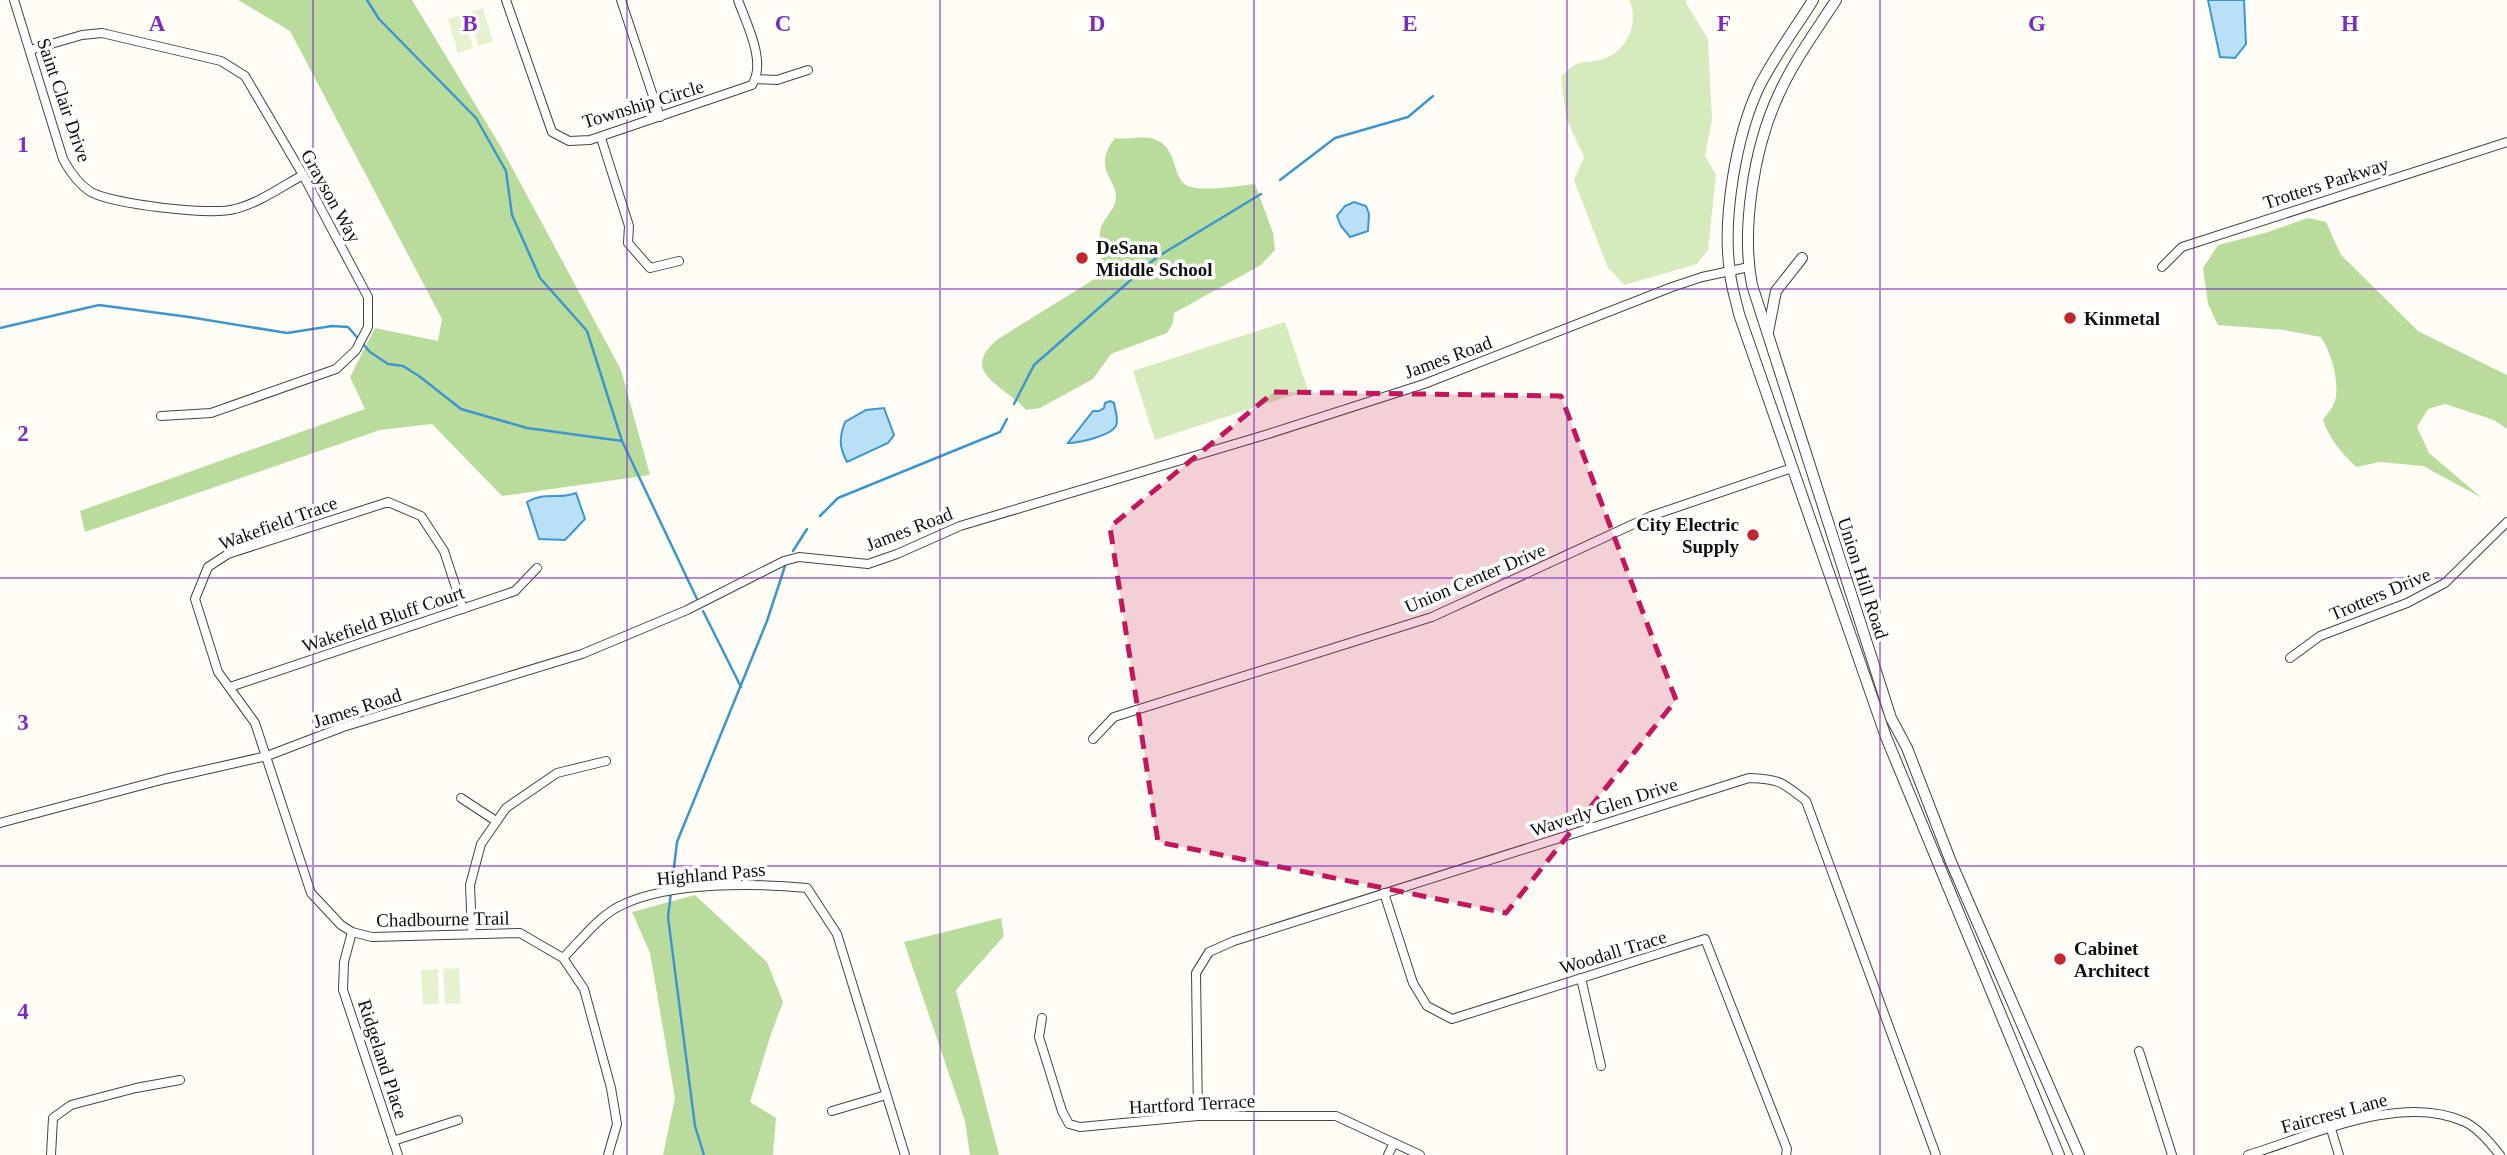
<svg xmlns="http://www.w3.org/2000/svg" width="2507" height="1155" viewBox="0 0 2507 1155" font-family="Georgia,serif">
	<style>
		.green { fill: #d5ebbd }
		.forest { fill: #b9dc9c }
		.pitch { fill: #e6f2cf }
		.water { fill: #b9e0f7; stroke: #3f96cf; stroke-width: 2 }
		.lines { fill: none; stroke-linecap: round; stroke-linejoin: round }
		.stream { stroke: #3f96cf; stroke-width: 2.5 }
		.minor-casing { stroke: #444; stroke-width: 10 }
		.tertiary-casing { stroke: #444; stroke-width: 12 }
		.minor { stroke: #fff; stroke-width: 8 }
		.tertiary { stroke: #fff; stroke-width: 10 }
		.marked { fill: #c2185b; fill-opacity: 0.2; stroke: #c2185b; stroke-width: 5; stroke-dasharray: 14 9; stroke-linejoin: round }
		.grid { fill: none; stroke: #7b2cbf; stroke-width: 2; stroke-opacity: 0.55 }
		.poi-dot { fill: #c4262e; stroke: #fff; stroke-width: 2.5 }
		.labels { text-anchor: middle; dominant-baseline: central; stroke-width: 7; stroke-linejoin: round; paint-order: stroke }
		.street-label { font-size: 19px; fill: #111; stroke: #fff }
		.poi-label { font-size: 19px; font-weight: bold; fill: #111; stroke: #fff; text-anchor: start }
		.grid-label { font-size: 23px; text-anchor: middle; font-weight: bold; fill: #7b2cbf; stroke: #fff; stroke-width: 7; stroke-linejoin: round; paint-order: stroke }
	</style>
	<rect width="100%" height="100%" fill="#fffdf5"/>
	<g class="green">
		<path d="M1629 0H1686V3L1708 39 1712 120 1705 156 1716 175 1708 250 1697 264 1624 285 1607 266 1574 180 1584 157 1566 118 1561 77C1580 54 1589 67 1610 56 1629 46 1639 19 1629 0Z"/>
		<path d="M1285 322 1308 390 1155 440 1133 371Z"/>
	</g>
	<g class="forest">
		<path d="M238 0H412L501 147 621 370 650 475 502 496 432 424 380 430 85 532 80 511 365 409 350 377 375 328 438 341 442 319 290 31Z"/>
		<path d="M1115 138C1127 140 1143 135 1154 139 1179 147 1171 179 1188 186 1204 192 1237 186 1255 184L1273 233 1275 250 1261 265 1174 313 1173 323 1167 333 1111 354 1093 379 1040 408 1026 410C1006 386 957 373 998 339L1093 280 1102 270C1102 257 1098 244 1100 231 1102 220 1112 213 1115 203 1122 180 1089 172 1115 138Z"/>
		<path d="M2308 218 2326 222 2341 255 2418 331 2507 375V429L2494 420 2445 404 2428 409 2417 427 2429 453 2482 498 2423 466 2380 462 2356 467C2341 452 2330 440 2323 420 2326 415 2333 408 2335 401 2340 382 2331 352 2321 337L2284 330 2218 325 2208 304 2203 268 2218 245 2265 233Z"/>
		<path d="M695 895 767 962 783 1002 771 1034 750 1102 776 1118 773 1155H663L675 1098 650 953 632 912Z"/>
		<path d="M1001 918 1004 936 956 990 999 1155H970L965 1121 904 942Z"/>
	</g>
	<g class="pitch">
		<path d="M483 8 493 42 478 46 468 13Z"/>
		<path d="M463 14 473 48 458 53 448 19Z"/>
		<path d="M459 968 461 1003 445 1004 443 969Z"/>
		<path d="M438 969 439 1004 423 1005 421 970Z"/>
	</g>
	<g class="water">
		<path d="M2208 0H2244L2246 44 2235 58 2220 57Z"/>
		<path d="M1354 202 1366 206 1369 214 1368 231 1350 237 1341 226 1337 216 1345 206Z"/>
		<path d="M1110 401 1114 403C1115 410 1119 419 1116 426 1110 436 1079 443 1068 443L1093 411H1099L1104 408 1105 403Z"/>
		<path d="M884 408 894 435 888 443 847 462C839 447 839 438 845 422L866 410Z"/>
		<path d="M576 493 585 519 565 540 539 539 527 502C544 491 560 500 576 493Z"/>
	</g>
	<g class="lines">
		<g class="stream">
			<path d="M367 0 379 19 476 118 506 171 512 215 540 278 587 331 622 441 697 599"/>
			<path d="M1280 180 1335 138 1408 117 1433 96"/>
			<path d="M0 328 99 305 189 317 287 333 332 326 348 327 370 352 388 364 403 366 419 376 461 409 527 428 622 441"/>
			<path d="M1014 404 1034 365 1157 257 1261 194"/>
			<path d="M820 516 838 498 1000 432 1007 419"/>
			<path d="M793 551 807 529"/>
			<path d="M703 611 741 687"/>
			<path d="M704 1155 695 1126 668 917 677 842 767 621 786 563"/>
		</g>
		<defs>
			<g id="minor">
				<path d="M14 0 63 159C70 172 78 184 91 192 112 204 211 216 235 209 259 203 281 187 303 175"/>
				<path d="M506 0 552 132 569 141 590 140 752 85C767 62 746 23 738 0"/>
				<path d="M621 0 660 117"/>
				<path d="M30 50 82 35 102 33 221 61 245 76 303 175 368 297V327L356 350 336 369 211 413 161 416"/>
				<path d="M755 79 777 80 808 70"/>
				<path d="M601 138 629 226 628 243 650 268 679 261"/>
				<path d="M2162 267 2182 247 2507 142"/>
				<path d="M463 609 444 551 421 516 388 502 228 554 208 567 195 599 218 672 255 723 311 893 341 925 352 932 372 937 520 933 563 958 584 989 611 1088 617 1124 608 1155"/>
				<path d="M2290 658 2320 636 2407 603 2445 583 2507 522"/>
				<path d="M230 687 515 591 537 568"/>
				<path d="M1093 739 1114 717 1432 617 1651 516 1792 468"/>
				<path d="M461 798 496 821"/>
				<path d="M0 823 165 779 267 756 343 727 582 654 687 610 784 561 799 557 868 564 897 554 960 526 1265 435 1424 384 1672 287 1702 277 1749 267"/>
				<path d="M1384 893 1413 983 1427 1006 1452 1019 1705 939 1787 1149 1786 1155"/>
				<path d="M352 932 344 962 343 990 398 1155"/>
				<path d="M472 934 470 885 481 844 506 808 557 773 606 761"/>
				<path d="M563 958C581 940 600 914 624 904 672 882 755 883 807 888L837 934 905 1155"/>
				<path d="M1581 978 1601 1066"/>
				<path d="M1042 1018 1039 1037 1062 1111 1069 1124 1080 1127 1198 1116H1336L1420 1155"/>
				<path d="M2139 1051 2172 1155"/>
				<path d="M832 1111 886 1095"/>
				<path d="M1198 1116 1196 973 1209 952 1234 941 1749 778C1780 779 1782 782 1806 801L1936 1155"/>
				<path d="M2331 1129 2339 1155"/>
				<path d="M393 1141 458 1120"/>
				<path d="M51 1155 53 1118 71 1105 136 1088 180 1080"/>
				<path d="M1388 1155 1394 1143"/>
				<path d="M2248 1155C2311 1136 2401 1092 2465 1122 2479 1129 2490 1143 2500 1155"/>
			</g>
			<g id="tertiary">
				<path d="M1813 0C1795 29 1774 57 1759 87 1736 136 1722 219 1730 272 1731 286 1736 300 1739 314L1886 737 2059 1155"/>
				<path d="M1836 0C1816 31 1793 62 1778 96 1754 148 1741 229 1752 285L1891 718 1907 748 1951 862 2079 1155"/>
				<path d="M1768 332 1776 291 1802 258"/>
			</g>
		</defs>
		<use href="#minor" class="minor-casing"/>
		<use href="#tertiary" class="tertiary-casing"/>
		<use href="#minor" class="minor"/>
		<use href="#tertiary" class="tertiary"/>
	</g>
	<path class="marked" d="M1274 392 1561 396 1676 700 1506 913 1158 842 1110 527Z"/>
	<path class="grid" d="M313 0V1155M627 0V1155M940 0V1155M1254 0V1155M1567 0V1155M1880 0V1155M2194 0V1155M0 289H2507M0 578H2507M0 866H2507"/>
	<g class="poi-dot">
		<circle cx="1082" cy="258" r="7"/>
		<circle cx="2070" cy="318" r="7"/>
		<circle cx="1753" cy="535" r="7"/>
		<circle cx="2060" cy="959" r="7"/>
	</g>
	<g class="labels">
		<g class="street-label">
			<text transform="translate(64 100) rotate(71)">Saint Clair Drive</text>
			<text transform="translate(643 104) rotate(-17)">Township Circle</text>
			<text transform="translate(2326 183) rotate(-18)">Trotters Parkway</text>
			<text transform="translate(331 196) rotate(61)">Grayson Way</text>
			<text transform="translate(1448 357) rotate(-20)">James Road</text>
			<text transform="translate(278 523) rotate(-20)">Wakefield Trace</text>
			<text transform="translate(909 529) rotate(-21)">James Road</text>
			<text transform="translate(1475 578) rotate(-23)">Union Center Drive</text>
			<text transform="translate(1863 578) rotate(72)">Union Hill Road</text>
			<text transform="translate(2380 594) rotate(-23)">Trotters Drive</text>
			<text transform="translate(383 619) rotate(-19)">Wakefield Bluff Court</text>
			<text transform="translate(357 708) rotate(-18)">James Road</text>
			<text transform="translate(1604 807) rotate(-18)">Waverly Glen Drive</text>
			<text transform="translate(711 874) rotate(-5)">Highland Pass</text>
			<text transform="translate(443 919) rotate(-1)">Chadbourne Trail</text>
			<text transform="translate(1613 952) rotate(-17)">Woodall Trace</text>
			<text transform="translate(383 1059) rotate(72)">Ridgeland Place</text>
			<text transform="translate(1192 1104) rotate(-3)">Hartford Terrace</text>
			<text transform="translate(2334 1113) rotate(-15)">Faircrest Lane</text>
		</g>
		<g class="poi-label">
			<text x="1096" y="247">DeSana<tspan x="1096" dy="22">Middle School</tspan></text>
			<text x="2084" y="318">Kinmetal</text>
			<text x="1739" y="524" text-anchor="end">City Electric<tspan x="1739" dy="22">Supply</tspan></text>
			<text x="2074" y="948">Cabinet<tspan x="2074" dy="22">Architect</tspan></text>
		</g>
	</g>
	<g class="grid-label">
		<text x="157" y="31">A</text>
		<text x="470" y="31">B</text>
		<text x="783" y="31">C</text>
		<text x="1097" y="31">D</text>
		<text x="1410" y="31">E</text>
		<text x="1724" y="31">F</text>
		<text x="2037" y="31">G</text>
		<text x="2350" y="31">H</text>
		<text x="23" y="152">1</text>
		<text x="23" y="441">2</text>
		<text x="23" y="730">3</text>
		<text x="23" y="1019">4</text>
	</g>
</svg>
